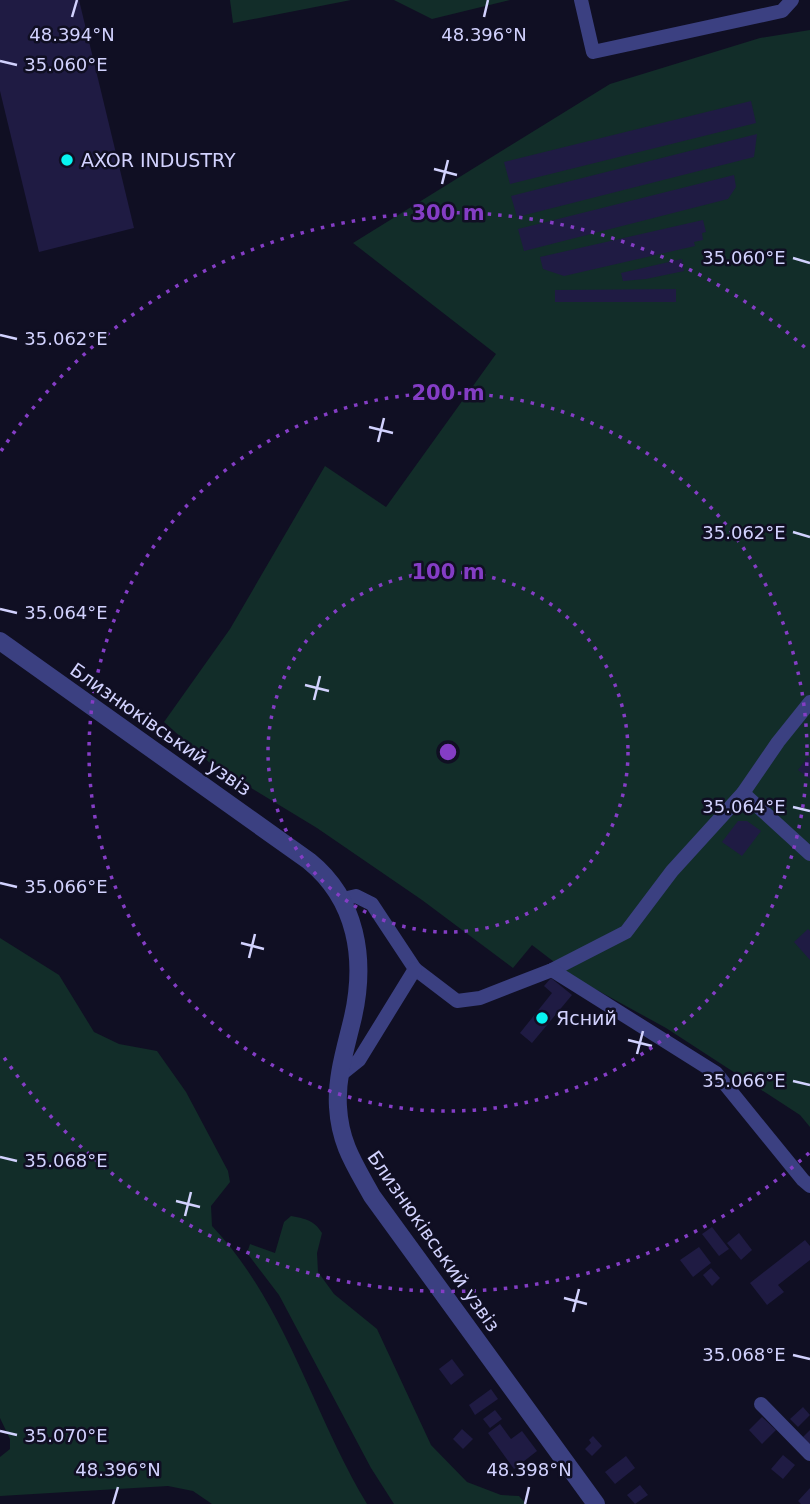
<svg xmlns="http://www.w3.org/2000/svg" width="810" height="1504" viewBox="0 0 810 1504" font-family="'DejaVu Sans',sans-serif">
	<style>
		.green { fill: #122d29 }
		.building { fill: #1f1b43 }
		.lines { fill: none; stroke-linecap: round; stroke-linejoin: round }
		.minor { stroke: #3b4081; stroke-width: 14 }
		.tertiary { stroke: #3b4081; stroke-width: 18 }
		.ticks { fill: none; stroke: #d2d2fe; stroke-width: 2.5 }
		.ring { fill: none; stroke: #843dc5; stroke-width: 3.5; stroke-dasharray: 3.5 7 }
		.poi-dot { fill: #08f4f1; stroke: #100f23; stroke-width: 2.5 }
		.labels { text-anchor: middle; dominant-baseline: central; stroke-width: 5; stroke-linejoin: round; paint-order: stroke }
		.poi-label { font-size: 19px; fill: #d2d2fe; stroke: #100f23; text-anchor: start }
		.street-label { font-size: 19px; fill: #d2d2fe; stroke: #100f23 }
		.ticks-label { font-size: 18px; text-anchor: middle; fill: #d2d2fe; stroke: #100f23; stroke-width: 5; stroke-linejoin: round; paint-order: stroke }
		.centre { fill: #843dc5; stroke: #100f23; stroke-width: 3.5 }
		.ring-label { font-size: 21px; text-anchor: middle; font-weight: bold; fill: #843dc5; stroke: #100f23; stroke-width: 5; stroke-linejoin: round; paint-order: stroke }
	</style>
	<rect width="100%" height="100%" fill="#100f23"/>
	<g class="green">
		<path d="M230 0H351L233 23Z"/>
		<path d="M394 0H510L432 19Z"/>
		<path d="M810 30V1127L800 1115 666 1028 575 978 532 945 513 968 422 900 317 828 210 763 164 722 230 629 325 466 386 507 496 354 353 243 610 84 760 38Z"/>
		<path d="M0 938 59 975 94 1032 119 1044 157 1051 186 1092 228 1171 230 1182 211 1206 212 1226C286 1304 312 1413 367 1504H212L193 1491 168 1486 0 1496V1457L10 1449V1439L0 1418Z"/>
		<path d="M291 1216C306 1219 314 1220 322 1233L317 1253 318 1272 334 1294 377 1329 431 1445 467 1482 501 1495 519 1496 526 1504H394L371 1468 279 1295 247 1253 250 1244 275 1253 284 1222Z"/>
	</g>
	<g class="building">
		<path d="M0 0H79L134 228 39 252 0 91Z"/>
		<path d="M751 101 756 123 510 184 504 162Z"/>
		<path d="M757 134 754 157 517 217 511 196Z"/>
		<path d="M734 175 736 187 728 199 524 251 518 229Z"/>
		<path d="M703 220 706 232 702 233 703 240 694 242 695 246 564 276 543 269 540 257Z"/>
		<path d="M682 259 684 271 646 279 623 281 621 273Z"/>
		<path d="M676 289V302H555V290Z"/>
		<path d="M808 757 810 758V779L798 770Z"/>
		<path d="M738 821H747L761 831 742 856 722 842Z"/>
		<path d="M808 929 810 931V960L794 942Z"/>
		<path d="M551 978 572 995 532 1043 520 1033 552 993 544 986Z"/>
		<path d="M712 1227 729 1249 719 1256 702 1234Z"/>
		<path d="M739 1233 752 1250 741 1260 727 1243Z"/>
		<path d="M805 1240 810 1246V1260L778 1285 784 1292 767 1305 750 1283Z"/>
		<path d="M699 1247 711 1263 693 1277 680 1260Z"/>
		<path d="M711 1268 720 1278 712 1286 703 1275Z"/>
		<path d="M452 1359 464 1375 451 1385 439 1369Z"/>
		<path d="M491 1389 498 1399 475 1415 469 1405Z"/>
		<path d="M803 1407 810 1415 798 1427 790 1419Z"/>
		<path d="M495 1410 502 1419 490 1428 483 1419Z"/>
		<path d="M762 1417 776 1430 762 1444 749 1430Z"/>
		<path d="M500 1424 511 1439 522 1431 537 1451 514 1469 488 1433Z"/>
		<path d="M462 1429 473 1439 463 1449 453 1439Z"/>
		<path d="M810 1430V1445L803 1437Z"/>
		<path d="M593 1436 602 1446 592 1456 585 1449 591 1443 589 1440Z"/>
		<path d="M783 1455 795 1465 783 1479 771 1469Z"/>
		<path d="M626 1456 635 1468 615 1484 605 1472Z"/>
		<path d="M640 1485 648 1495 635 1504 627 1495Z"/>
		<path d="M810 1488V1504H801L798 1501Z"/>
	</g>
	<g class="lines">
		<g class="minor">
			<path d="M581 0 593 52 782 11 792 0"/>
			<path d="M743 793 810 854"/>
			<path d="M343 899 356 896 372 904 415 969 457 1001 480 998 552 970 626 932 672 871 743 793 778 742 810 702"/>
			<path d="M552 970 716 1073 803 1180 810 1186"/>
			<path d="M339 1076 359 1060 415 969"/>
			<path d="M761 1404 810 1454"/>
		</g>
		<path class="tertiary" d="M0 641 309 861C357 900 366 959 353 1017 346 1047 336 1077 338 1107 340 1144 355 1165 372 1196L596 1504"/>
	</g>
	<path class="ticks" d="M72 17 77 0M484 17 488 0M0 61 17 65M434 169 457 175M442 184 448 160M793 258 810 263M0 335 17 339M369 427 393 433M378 442 384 418M793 532 810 537M0 609 17 613M305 685 329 691M314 700 320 676M793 807 810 811M0 883 17 887M241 943 264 949M249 958 255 934M628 1040 652 1046M637 1054 643 1031M793 1081 810 1085M0 1157 17 1161M176 1201 200 1207M185 1216 191 1192M564 1298 587 1304M573 1312 579 1289M793 1355 810 1359M0 1431 17 1435M113 1504 118 1487M525 1504 529 1487"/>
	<g class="ring">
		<circle cx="448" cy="752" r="180"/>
		<circle cx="448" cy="752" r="359"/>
		<path d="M809 1153A539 539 0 0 1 1 1053M1 451A539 539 0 0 1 809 351"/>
	</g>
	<g class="poi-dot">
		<circle cx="67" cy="160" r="7"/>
		<circle cx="542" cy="1018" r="7"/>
	</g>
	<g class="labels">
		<g class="poi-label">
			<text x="81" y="160">AXOR INDUSTRY</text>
			<text x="556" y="1018">Ясний</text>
		</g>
		<g class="street-label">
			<text transform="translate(161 729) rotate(35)">Близнюківський узвіз</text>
			<text transform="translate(434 1241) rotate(55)">Близнюківський узвіз</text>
		</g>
	</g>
	<g class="ticks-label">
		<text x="72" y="41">48.394°N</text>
		<text x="484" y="41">48.396°N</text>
		<text x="66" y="71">35.060°E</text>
		<text x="744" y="264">35.060°E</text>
		<text x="66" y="345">35.062°E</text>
		<text x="744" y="539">35.062°E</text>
		<text x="66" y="619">35.064°E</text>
		<text x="744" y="813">35.064°E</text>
		<text x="66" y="893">35.066°E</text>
		<text x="744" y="1087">35.066°E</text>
		<text x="66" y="1167">35.068°E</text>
		<text x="744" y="1361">35.068°E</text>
		<text x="66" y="1442">35.070°E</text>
		<text x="118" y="1476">48.396°N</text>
		<text x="529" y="1476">48.398°N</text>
	</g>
	<circle cx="448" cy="752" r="10" class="centre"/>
	<g class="ring-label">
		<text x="448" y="220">300 m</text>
		<text x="448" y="400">200 m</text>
		<text x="448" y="579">100 m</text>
	</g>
</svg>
